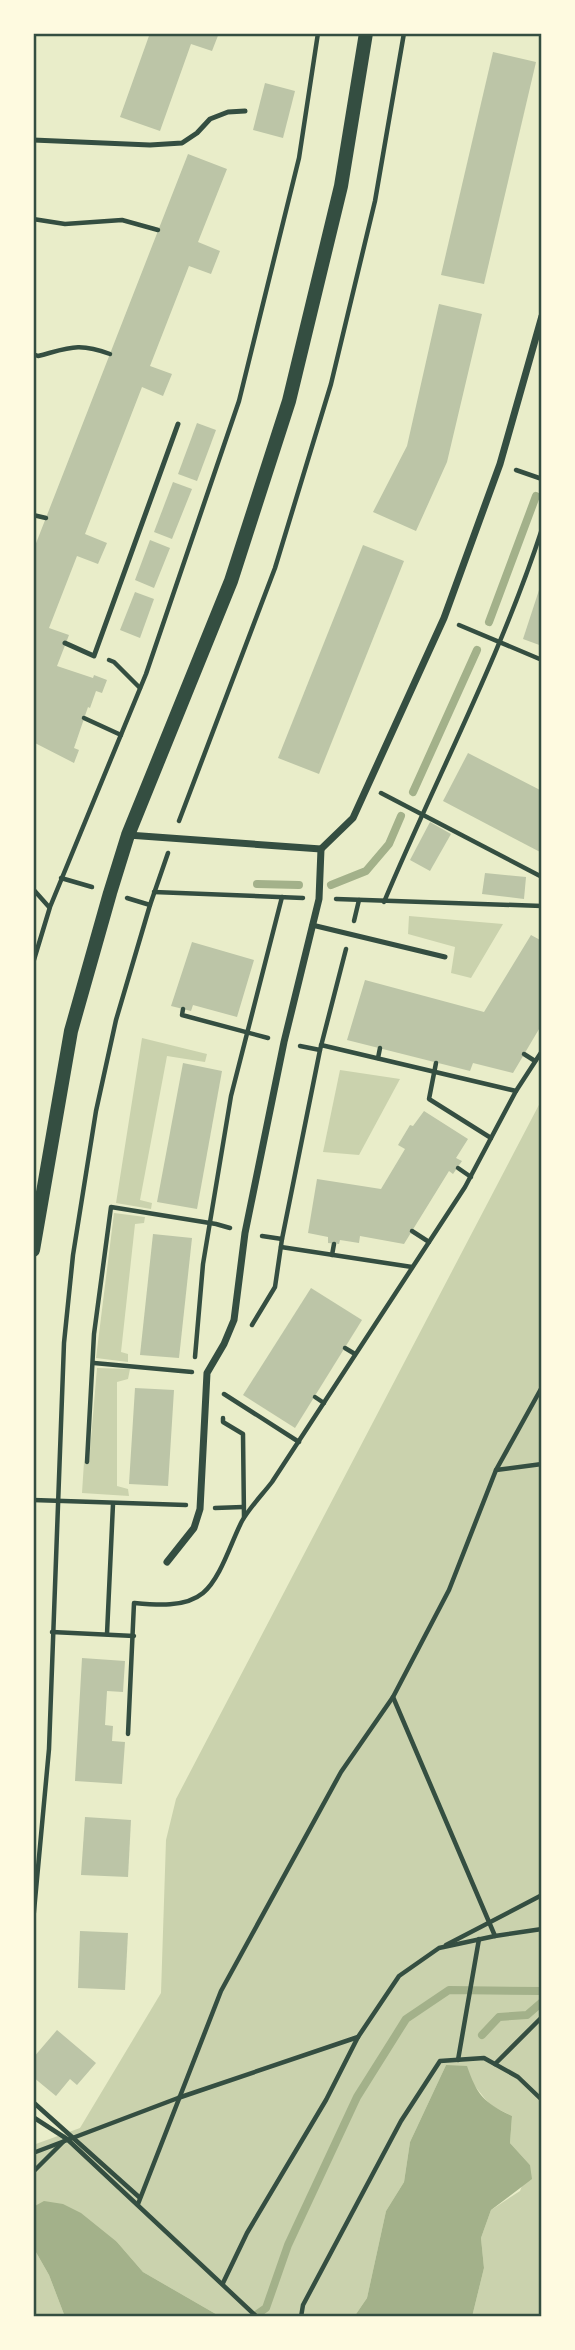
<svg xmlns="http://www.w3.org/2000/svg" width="575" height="2350" viewBox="0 0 575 2350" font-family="'Fira Sans Condensed',sans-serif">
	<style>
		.green { fill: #cad2ad }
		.water { fill: #a3b18a }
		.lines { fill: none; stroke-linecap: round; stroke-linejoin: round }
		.stream { stroke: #a3b18a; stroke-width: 8 }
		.building { fill: #bcc5a7 }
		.path { stroke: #344e41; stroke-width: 4.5 }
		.service { stroke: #344e41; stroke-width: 5 }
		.minor { stroke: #344e41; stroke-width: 7 }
		.secondary { stroke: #344e41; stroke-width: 14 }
		.neatline { fill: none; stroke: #344e41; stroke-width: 2.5 }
	</style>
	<rect width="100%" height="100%" fill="#e9edc9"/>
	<g class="green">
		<path d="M409 916 503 924 471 978 451 973 455 947 408 934Z"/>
		<path d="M142 1038 207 1054 205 1062 167 1056 140 1200 152 1203 151 1209 116 1203Z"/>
		<path d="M340 1070 400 1079 359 1155 323 1152Z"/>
		<path d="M542 1099V2317H472L484 2268 481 2238 491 2210 520 2191 530 2165 510 2143 512 2116 490 2105 474 2085 446 2065 410 2142 404 2182 386 2211 367 2298 354 2317H221L143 2272 117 2242 33 2207V2145L80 2128 161 1993 166 1840 176 1799Z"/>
		<path d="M114 1213 145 1217 144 1223 135 1224 121 1352 128 1354V1362L96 1358Z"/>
		<path d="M97 1368 130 1369 128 1379 117 1382V1486L128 1489 129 1496 82 1493 84 1462H89Z"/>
		<path d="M33 2247 49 2275 65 2317H33Z"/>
	</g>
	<g class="water">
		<path d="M446 2065 467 2066C477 2095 484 2103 512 2116L510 2143 530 2165 532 2179 491 2210 481 2238 484 2268 472 2317H354L367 2298 386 2211 404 2182 410 2142Z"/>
		<path d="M44 2201 63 2204 81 2213 117 2242 143 2272 221 2317H65L49 2275 33 2247V2207Z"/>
	</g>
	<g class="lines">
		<g class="stream">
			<path d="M489 622 536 496"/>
			<path d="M413 792 477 650"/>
			<path d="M257 884 299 885"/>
			<path d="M331 885 366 871 389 844 401 816"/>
			<path d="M482 2035 499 2017 527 2015 542 2002"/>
			<path d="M253 2317 266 2308 288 2245 357 2097 406 2019 449 1990 542 1991"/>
		</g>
	</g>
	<g class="building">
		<path d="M150 33H219L212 51 191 44 160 131 120 117Z"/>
		<path d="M493 52 536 62 484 284 441 275Z"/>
		<path d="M265 83 295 91 283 138 253 130Z"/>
		<path d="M188 154 227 169 198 242 220 251 211 274 189 266 150 366 172 374 163 396 142 387 85 534 107 543 98 564 77 556 49 628 69 635 57 666 93 678 94 675 107 680 102 693 96 691 90 708 88 707 74 748 79 750 74 763 33 742V551Z"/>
		<path d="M439 304 482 314 447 462 416 531 373 512 407 446Z"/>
		<path d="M197 423 216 430 197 481 178 474Z"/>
		<path d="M173 482 192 489 172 539 154 532Z"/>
		<path d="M150 540 170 548 154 588 135 580Z"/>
		<path d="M363 545 404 561 319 774 278 758Z"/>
		<path d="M541 584H542V646L523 639Z"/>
		<path d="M135 592 154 599 140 638 120 630Z"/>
		<path d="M468 753 542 791V853L443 801Z"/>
		<path d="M430 822 451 834 430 871 410 860Z"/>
		<path d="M485 873 526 877 524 899 482 894Z"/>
		<path d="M531 935 542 941V1024L513 1073 473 1063 470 1071 347 1040 365 980 484 1012Z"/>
		<path d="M192 942 254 960 237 1017 193 1005 191 1011 171 1006Z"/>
		<path d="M183 1063 222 1071 197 1209 157 1202Z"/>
		<path d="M424 1111 468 1139 456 1158 462 1161 453 1174 449 1171 404 1244 360 1236 359 1243 340 1240 339 1244 328 1243V1237L308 1233 317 1179 381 1189 405 1149 398 1145 410 1125 413 1126Z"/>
		<path d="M153 1234 192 1238 179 1358 140 1355Z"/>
		<path d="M311 1288 362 1320 295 1428 243 1395Z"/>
		<path d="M135 1388 174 1390 168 1486 129 1484Z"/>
		<path d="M82 1658 125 1661 123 1692 107 1691 105 1725 113 1726 112 1741 125 1742 122 1784 75 1781Z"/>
		<path d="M85 1817 131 1820 128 1877 81 1875Z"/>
		<path d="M80 1931 128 1933 125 1990 78 1988Z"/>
		<path d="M57 2030 96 2063 77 2085 70 2079 56 2096 33 2077V2058Z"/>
	</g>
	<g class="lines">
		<g class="path">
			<path d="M33 219 65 224 122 220 158 230"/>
			<path d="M33 354 38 356C69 348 78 342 110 354"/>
			<path d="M516 470 542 479"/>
			<path d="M33 515 46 518"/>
			<path d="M459 625 542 660"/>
			<path d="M109 660 114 662 140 688"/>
			<path d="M84 718 121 735"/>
			<path d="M381 793 542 877"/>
			<path d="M179 821 275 568 331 384 375 201 404 33"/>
			<path d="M61 878 92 887"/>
			<path d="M33 889 49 907"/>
			<path d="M154 892 303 898"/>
			<path d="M127 898 150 905"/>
			<path d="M336 899 542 906"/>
			<path d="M384 902C436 778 500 658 542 529"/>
			<path d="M354 921 359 900"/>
			<path d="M33 963 50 907 146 674 239 401 299 158 318 33"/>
			<path d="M183 1009 182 1015 268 1038"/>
			<path d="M321 1045 516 1091"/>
			<path d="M300 1046 320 1050"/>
			<path d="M524 1054 535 1061"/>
			<path d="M378 1058 380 1048"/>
			<path d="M436 1063 429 1099 491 1138"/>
			<path d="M458 1168 471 1177"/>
			<path d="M412 1231 429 1242"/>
			<path d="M262 1236 282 1239"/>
			<path d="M281 1247 412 1267"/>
			<path d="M332 1255 334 1244"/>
			<path d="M252 1325 275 1287 282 1239 320 1050 346 949"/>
			<path d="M345 1348 355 1354"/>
			<path d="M195 1357 203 1264 231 1096 282 897"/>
			<path d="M94 1363 192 1372"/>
			<path d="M224 1394 299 1442"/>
			<path d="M315 1397 324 1403"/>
			<path d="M223 1418V1422L243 1434 244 1517"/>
			<path d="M87 1462 94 1334 111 1207 216 1224 230 1228"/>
			<path d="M496 1470 542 1464"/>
			<path d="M33 1500 186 1505"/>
			<path d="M215 1508 243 1507"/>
			<path d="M52 1632 134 1636"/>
			<path d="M107 1634 113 1504"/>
			<path d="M393 1697 495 1936"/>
			<path d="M128 1734 134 1603C155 1605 185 1608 203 1593 221 1578 231 1542 242 1521 250 1507 262 1495 272 1482L465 1187 516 1091 542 1051"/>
			<path d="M33 1922 49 1749 64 1343 73 1255 96 1111 116 1020 150 905 168 853"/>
			<path d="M446 1945 542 1895"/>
			<path d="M458 2060 479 1939"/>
			<path d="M495 2064 542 2017"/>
			<path d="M33 2102 139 2197"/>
			<path d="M33 2117 67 2139 257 2317"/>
			<path d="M33 2153 178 2098 358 2037"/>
			<path d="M33 2172 63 2142"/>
			<path d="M138 2204 221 1991 341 1772 393 1697 449 1590 496 1470 542 1387"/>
			<path d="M223 2283 247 2233 326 2100 358 2037 399 1976 439 1948 495 1936 542 1929"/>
			<path d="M301 2317 303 2305 401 2121 440 2061 484 2058 518 2077 542 2100"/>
		</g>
		<g class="service">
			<path d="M33 140 150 145 182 143 197 133 210 119 228 112 245 111"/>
			<path d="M65 643 94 656 178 424"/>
			<path d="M312 925 445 957"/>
		</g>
		<g class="minor">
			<path d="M128 835 321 849 353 818 444 618 500 464 542 316"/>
			<path d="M167 1562 194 1528 200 1509 207 1373 224 1344 234 1320 245 1233 284 1042 319 899 321 849"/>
		</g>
		<path class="secondary" d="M33 1250 71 1031 110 893 128 835 231 581 289 401 341 186 366 33"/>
	</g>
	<rect width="575" height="2350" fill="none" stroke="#fefae0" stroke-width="70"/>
	<rect x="35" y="35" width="505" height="2280" class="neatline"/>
</svg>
